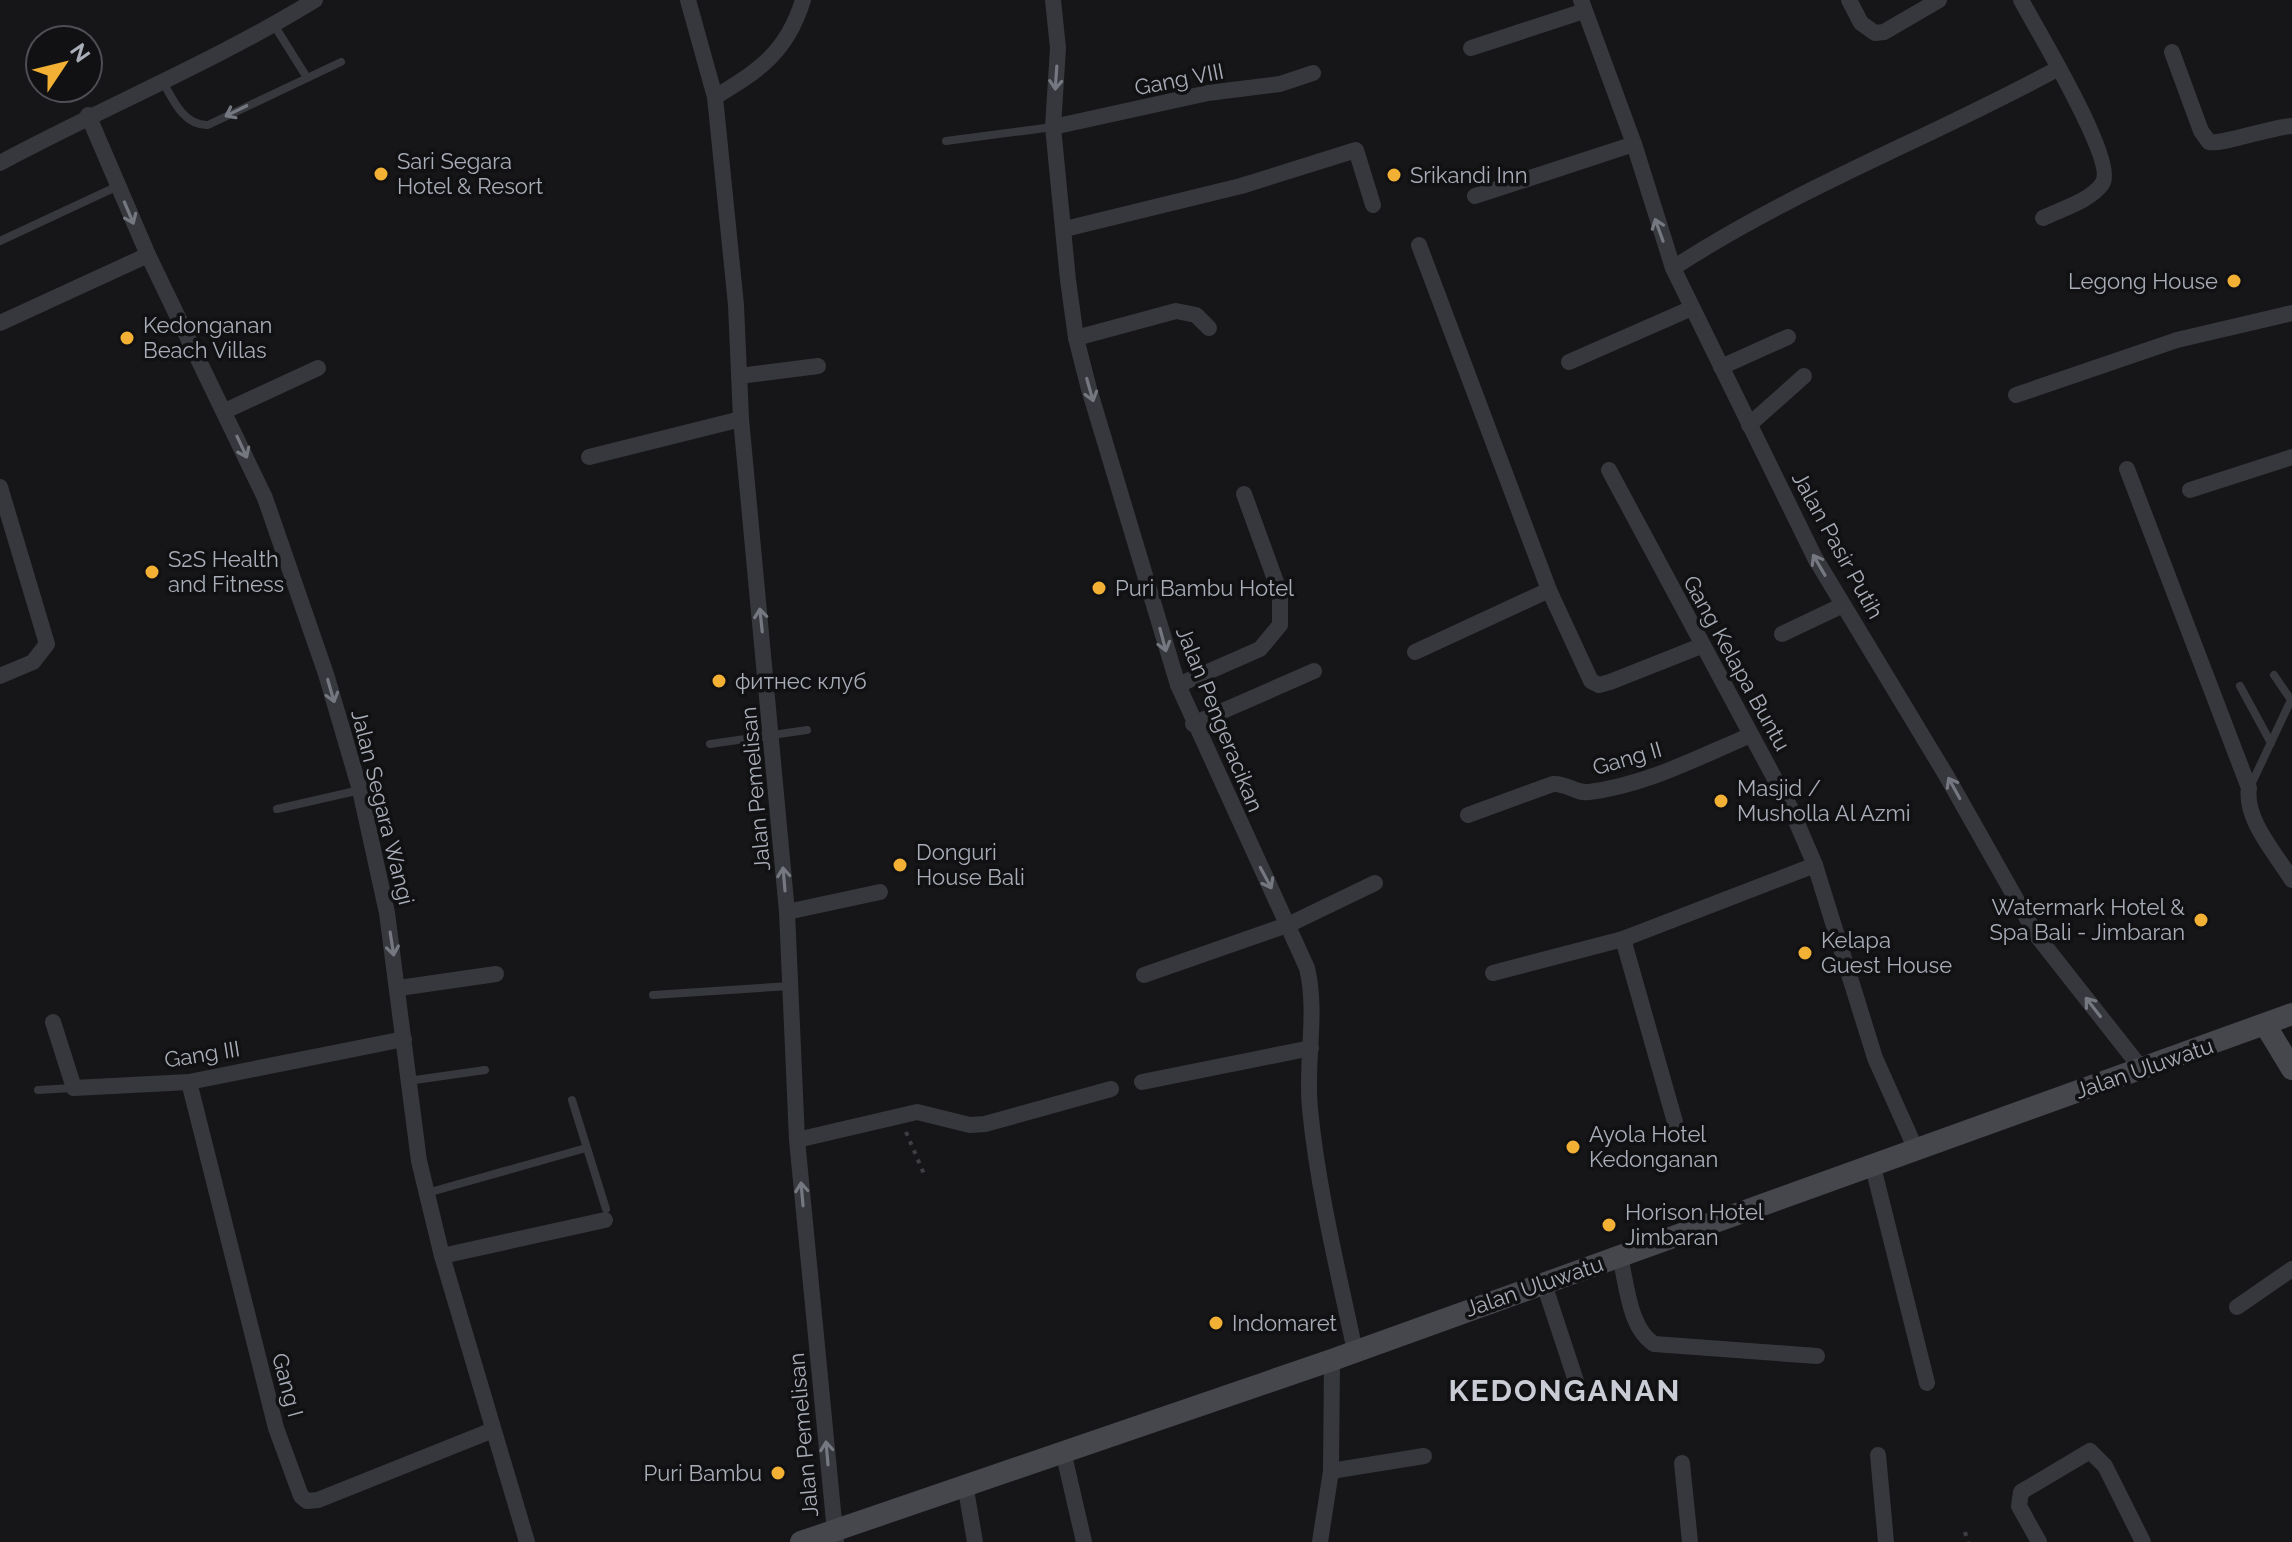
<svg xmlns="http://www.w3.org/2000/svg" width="2292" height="1542" viewBox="0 0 2292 1542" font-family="Raleway,sans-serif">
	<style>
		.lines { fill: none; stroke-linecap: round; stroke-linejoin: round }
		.path { stroke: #3d3f44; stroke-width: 4; stroke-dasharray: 4 6; stroke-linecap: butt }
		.lane { stroke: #37383d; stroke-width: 8 }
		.street { stroke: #37383d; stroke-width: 16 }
		.secondary { stroke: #45474d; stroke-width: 22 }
		.oneway { stroke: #757881 }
		.poi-dot { fill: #f2b134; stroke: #111113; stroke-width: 3 }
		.labels { text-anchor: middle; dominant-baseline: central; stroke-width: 7; stroke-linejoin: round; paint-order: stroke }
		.street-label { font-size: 22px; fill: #a8adb8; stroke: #111113 }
		.poi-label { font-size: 22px; fill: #a8adb8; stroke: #111113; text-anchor: start }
		.district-label { font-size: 30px; font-weight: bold; letter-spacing: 2px; fill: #c9ccd4; stroke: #111113 }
	</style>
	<rect width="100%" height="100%" fill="#161618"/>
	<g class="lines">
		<g class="path">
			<path d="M906 1132 924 1174"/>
			<path d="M1965 1532 1968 1542"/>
		</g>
		<g class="lane">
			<path d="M274 25 306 76"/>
			<path d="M163 82C173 100 184 126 208 125L341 62"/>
			<path d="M946 141 1053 127"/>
			<path d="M0 241 118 186"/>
			<path d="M2240 686 2271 743"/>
			<path d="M710 744 807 730"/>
			<path d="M2250 787 2291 700 2274 675"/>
			<path d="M277 809 360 790"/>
			<path d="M653 995 790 986"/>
			<path d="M408 1081 485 1070"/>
			<path d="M38 1090 73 1088"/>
			<path d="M572 1100 606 1209"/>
			<path d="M427 1193 586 1148"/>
		</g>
		<g class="street">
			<path d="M688 0 715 97 736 305 741 419 787 912 797 1140 836 1542"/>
			<path d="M1053 0 1058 48 1053 127 1068 280 1076 338 1089 389 1178 685 1307 968C1318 1015 1305 1062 1310 1109 1318 1190 1338 1271 1355 1351"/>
			<path d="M1581 0 1634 144 1673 268 1815 558 1946 775 2037 936 2141 1068"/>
			<path d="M1849 0 1861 23 1875 33 1884 32 1939 0"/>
			<path d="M2021 0C2036 28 2118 163 2102 184 2090 201 2061 209 2043 218"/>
			<path d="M1471 48 1584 11"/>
			<path d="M2172 52 2201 131 2209 142C2222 145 2271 127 2292 126"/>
			<path d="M715 97C760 70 787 52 803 0"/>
			<path d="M88 115 148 255 265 498 326 674 360 790 387 913 419 1161 442 1256 527 1542"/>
			<path d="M1053 127 1208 93 1280 84 1313 73"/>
			<path d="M0 163C104 107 214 62 315 0"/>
			<path d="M1475 196 1634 144"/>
			<path d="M1065 229 1241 186 1356 150 1373 205"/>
			<path d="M1419 245 1549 590 1591 681 1599 685 1610 682 1701 646"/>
			<path d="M1673 268C1798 187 1928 139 2057 69"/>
			<path d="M0 323 148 255"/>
			<path d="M1076 338 1176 311 1196 315 1209 328"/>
			<path d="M1569 362 1692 308"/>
			<path d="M1721 367 1788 337"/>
			<path d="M739 376 818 366"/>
			<path d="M2016 395 2177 340 2292 313"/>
			<path d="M225 411 318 368"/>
			<path d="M1749 425 1804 376"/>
			<path d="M589 457 741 419"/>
			<path d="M2127 469 2249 788C2244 819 2276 854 2292 880"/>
			<path d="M1609 470 1790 807 1815 865 1875 1058 1917 1152"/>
			<path d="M0 487 47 644 33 662 0 676"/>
			<path d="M2190 490 2292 457"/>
			<path d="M1782 634 1843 605"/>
			<path d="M1415 652 1549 590"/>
			<path d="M1178 685 1260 649 1280 625V593L1244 494"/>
			<path d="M1193 724 1314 671"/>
			<path d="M1468 815 1553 784C1567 783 1576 794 1589 792 1646 785 1699 757 1751 735"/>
			<path d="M787 912 880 892"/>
			<path d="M1623 939 1675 1122"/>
			<path d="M1493 973 1623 939 1815 865"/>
			<path d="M1144 975 1290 924 1375 883"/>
			<path d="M399 988 496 974"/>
			<path d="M53 1022 74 1088 189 1082 404 1039"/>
			<path d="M189 1082 276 1428 301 1496 307 1501 318 1500 493 1430"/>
			<path d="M1142 1082 1311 1048"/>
			<path d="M797 1140 917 1112 970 1125 985 1124 1111 1089"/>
			<path d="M1873 1167 1927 1383"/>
			<path d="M442 1256 605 1220"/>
			<path d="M1620 1257C1627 1285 1629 1328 1654 1344L1817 1356"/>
			<path d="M1543 1281 1577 1384"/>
			<path d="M2237 1307 2292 1269"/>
			<path d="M1063 1451 1084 1542"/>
			<path d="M1878 1455 1886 1542"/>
			<path d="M1682 1463 1690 1542"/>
			<path d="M1331 1471 1424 1456"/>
			<path d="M965 1484 975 1542"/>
			<path d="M1320 1542 1331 1471 1332 1360"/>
			<path d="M2039 1542 2019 1506 2021 1492 2090 1451 2105 1466 2143 1542"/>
		</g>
		<g class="secondary">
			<path d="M2266 1026 2292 1069"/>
			<path d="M801 1542 1332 1360 2292 1014"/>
		</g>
	</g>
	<defs><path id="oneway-shaft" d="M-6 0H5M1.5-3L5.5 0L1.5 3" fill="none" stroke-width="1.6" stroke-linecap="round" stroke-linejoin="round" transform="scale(2)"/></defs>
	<g class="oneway">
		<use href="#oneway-shaft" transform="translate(1056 78) rotate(94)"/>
		<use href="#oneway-shaft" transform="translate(236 111) rotate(154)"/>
		<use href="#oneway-shaft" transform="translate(129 213) rotate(67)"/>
		<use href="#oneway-shaft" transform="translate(1659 230) rotate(-110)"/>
		<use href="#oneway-shaft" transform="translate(1090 390) rotate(74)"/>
		<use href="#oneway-shaft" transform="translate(242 447) rotate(65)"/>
		<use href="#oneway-shaft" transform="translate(1819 565) rotate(-120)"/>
		<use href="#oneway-shaft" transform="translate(761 620) rotate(-96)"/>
		<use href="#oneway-shaft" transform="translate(1163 640) rotate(75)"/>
		<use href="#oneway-shaft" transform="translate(331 691) rotate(74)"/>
		<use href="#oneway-shaft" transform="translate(1954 788) rotate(-119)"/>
		<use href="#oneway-shaft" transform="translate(1266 878) rotate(62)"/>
		<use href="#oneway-shaft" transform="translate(784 879) rotate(-95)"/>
		<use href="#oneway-shaft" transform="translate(392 944) rotate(81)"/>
		<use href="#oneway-shaft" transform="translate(2093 1007) rotate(-128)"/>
		<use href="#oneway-shaft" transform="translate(802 1194) rotate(-95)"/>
		<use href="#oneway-shaft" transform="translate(827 1453) rotate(-95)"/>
	</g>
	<g class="poi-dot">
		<circle cx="381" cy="174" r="8"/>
		<circle cx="1394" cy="175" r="8"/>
		<circle cx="2234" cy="281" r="8"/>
		<circle cx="127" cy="338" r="8"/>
		<circle cx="152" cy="572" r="8"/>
		<circle cx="1099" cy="588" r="8"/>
		<circle cx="719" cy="681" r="8"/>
		<circle cx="1721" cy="801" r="8"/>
		<circle cx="900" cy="865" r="8"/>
		<circle cx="2201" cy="920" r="8"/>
		<circle cx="1805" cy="953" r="8"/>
		<circle cx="1573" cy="1147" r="8"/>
		<circle cx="1609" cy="1225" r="8"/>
		<circle cx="1216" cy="1323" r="8"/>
		<circle cx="778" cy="1473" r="8"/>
	</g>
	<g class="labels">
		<g class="street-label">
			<text transform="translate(1179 79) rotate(-11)">Gang VIII</text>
			<text transform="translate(1838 545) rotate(61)">Jalan Pasir Putih</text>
			<text transform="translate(1737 663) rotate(61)">Gang Kelapa Buntu</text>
			<text transform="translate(1220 719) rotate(68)">Jalan Pengeracikan</text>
			<text transform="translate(1627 758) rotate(-16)">Gang II</text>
			<text transform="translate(755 789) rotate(-95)">Jalan Pemelisan</text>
			<text transform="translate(383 807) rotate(76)">Jalan Segara Wangi</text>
			<text transform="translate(202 1054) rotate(-9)">Gang III</text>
			<text transform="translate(2144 1068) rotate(-19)">Jalan Uluwatu</text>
			<text transform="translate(1534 1286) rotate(-19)">Jalan Uluwatu</text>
			<text transform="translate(288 1385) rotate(75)">Gang I</text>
			<text transform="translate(803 1435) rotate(-95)">Jalan Pemelisan</text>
		</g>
		<g class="poi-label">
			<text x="397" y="161">Sari Segara<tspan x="397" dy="25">Hotel &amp; Resort</tspan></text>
			<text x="1410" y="175">Srikandi Inn</text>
			<text x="2218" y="281" text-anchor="end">Legong House</text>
			<text x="143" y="325">Kedonganan<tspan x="143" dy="25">Beach Villas</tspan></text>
			<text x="168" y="559">S2S Health<tspan x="168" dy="25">and Fitness</tspan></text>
			<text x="1115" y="588">Puri Bambu Hotel</text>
			<text x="735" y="681">фитнес клуб</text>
			<text x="1737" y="788">Masjid /<tspan x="1737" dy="25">Musholla Al Azmi</tspan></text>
			<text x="916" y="852">Donguri<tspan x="916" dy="25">House Bali</tspan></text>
			<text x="2185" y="907" text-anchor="end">Watermark Hotel &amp;<tspan x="2185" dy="25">Spa Bali - Jimbaran</tspan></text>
			<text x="1821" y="940">Kelapa<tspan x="1821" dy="25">Guest House</tspan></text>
			<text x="1589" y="1134">Ayola Hotel<tspan x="1589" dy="25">Kedonganan</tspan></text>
			<text x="1625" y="1212">Horison Hotel<tspan x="1625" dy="25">Jimbaran</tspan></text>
			<text x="1232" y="1323">Indomaret</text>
			<text x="762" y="1473" text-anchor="end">Puri Bambu</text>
		</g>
		<g class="district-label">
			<text x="1565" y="1390">KEDONGANAN</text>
		</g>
	</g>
	<g transform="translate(64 64) rotate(55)"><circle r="38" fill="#111113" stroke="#4d4f55" stroke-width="2"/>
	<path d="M0-6L14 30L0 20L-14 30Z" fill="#f2b134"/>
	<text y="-12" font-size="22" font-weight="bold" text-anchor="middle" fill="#a8adb8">N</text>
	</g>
</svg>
